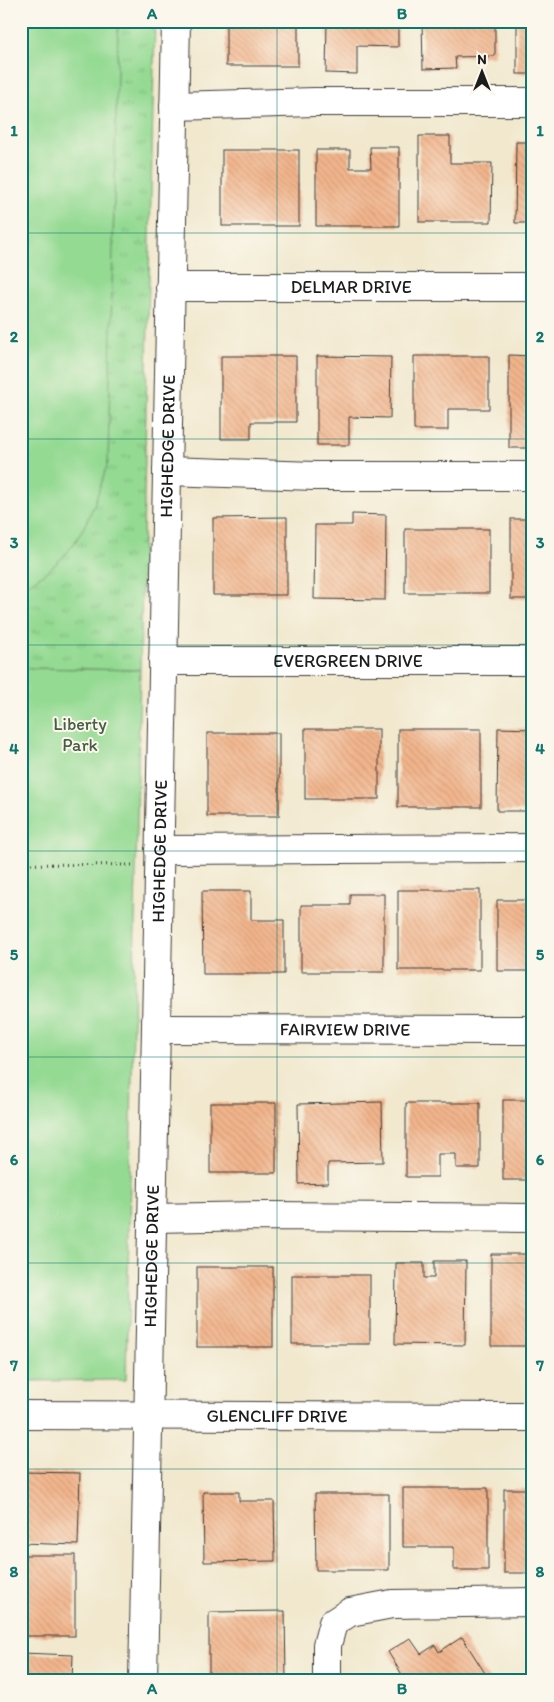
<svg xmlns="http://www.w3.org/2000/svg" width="554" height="1702" viewBox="0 0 554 1702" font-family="Itim,sans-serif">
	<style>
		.grass { fill: url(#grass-tufts); stroke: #587b58 }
		.park { fill: #94da93; stroke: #587b58 }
		.building { fill: url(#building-back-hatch) }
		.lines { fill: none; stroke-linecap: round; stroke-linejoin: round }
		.minor-casing { stroke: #3c3b37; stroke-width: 30 }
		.path { stroke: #3c3b37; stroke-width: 3; stroke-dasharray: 1 4; stroke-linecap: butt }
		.minor { stroke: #fff; stroke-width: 28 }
		.grid { fill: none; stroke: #0f766e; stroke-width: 1; stroke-opacity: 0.55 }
		.labels { text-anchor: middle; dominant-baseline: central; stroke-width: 4; stroke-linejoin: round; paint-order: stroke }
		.street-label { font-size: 18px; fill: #1c1c1c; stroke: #fbf7ec }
		.park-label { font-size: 18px; fill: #465e46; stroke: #fbf7ec }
		.neatline { fill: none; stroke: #0f766e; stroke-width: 2 }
		.grid-label { font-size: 16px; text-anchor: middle; font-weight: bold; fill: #0f766e }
	</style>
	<defs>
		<pattern id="grass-tufts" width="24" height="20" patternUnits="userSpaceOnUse" patternTransform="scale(1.25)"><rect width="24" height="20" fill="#94da93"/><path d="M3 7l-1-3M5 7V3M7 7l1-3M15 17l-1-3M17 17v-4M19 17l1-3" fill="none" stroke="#7fba7e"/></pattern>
		<pattern id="building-back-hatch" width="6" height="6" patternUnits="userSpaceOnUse" patternTransform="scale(1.25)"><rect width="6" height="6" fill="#f2b58c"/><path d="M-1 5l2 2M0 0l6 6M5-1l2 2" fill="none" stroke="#cf9b78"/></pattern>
	</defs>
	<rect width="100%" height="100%" fill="#fbf7ec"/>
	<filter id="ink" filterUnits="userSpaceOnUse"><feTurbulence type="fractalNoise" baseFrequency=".02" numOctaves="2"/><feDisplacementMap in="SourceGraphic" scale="10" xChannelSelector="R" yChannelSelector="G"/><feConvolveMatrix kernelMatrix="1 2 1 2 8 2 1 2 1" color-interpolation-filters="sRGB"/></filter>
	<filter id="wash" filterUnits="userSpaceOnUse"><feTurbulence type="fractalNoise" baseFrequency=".0096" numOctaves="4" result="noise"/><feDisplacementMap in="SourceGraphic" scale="20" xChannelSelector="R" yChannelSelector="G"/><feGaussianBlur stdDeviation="1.12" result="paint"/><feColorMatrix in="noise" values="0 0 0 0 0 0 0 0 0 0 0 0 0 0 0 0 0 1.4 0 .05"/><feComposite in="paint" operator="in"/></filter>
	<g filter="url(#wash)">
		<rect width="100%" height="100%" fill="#f1e8ce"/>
		<path class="grass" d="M21 21H155L140 670 21 668Z"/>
		<g class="park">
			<path d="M21 21H115L118 28 108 462C90 521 78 557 21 588Z"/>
			<path d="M21 668 140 670 126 1380 21 1381Z"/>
		</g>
		<g id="blocks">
			<g class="building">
				<rect x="226" y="21" width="72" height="45"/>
				<path d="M327 21H398V47L357 46V74L326 73Z"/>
				<path d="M422 21H495V56L455 57 456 68 423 69Z"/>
				<rect x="517" y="21" width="16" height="53"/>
				<path d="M419 136H450V163H492L491 222H419Z"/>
				<path d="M516 142H533V223H515Z"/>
				<path d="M370 147H399V226H316V150H350V168H371Z"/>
				<rect x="222" y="150" width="77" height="76"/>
				<path d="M509 355 533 356V448H509Z"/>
				<path d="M221 356H296V422H251V439H221Z"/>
				<path d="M317 356 391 357 390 418 349 417V445H317Z"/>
				<path d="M414 356H489V409H448V430H414Z"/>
				<path d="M352 514 386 515 385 600 314 599 315 525H352Z"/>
				<path d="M287 517V595H213V518Z"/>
				<rect x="511" y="519" width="22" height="80"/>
				<rect x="405" y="529" width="84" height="64"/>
				<path d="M498 728 533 729V794H529V811H497Z"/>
				<rect x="305" y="729" width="74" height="70"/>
				<rect x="398" y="729" width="83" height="78"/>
				<rect x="207" y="733" width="72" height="83"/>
				<rect x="398" y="890" width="82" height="80"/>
				<path d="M202 891H251V920H284V974H203Z"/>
				<path d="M350 894H384V972H301V905H350Z"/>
				<path d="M497 900H531L533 971H497Z"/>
				<rect x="503" y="1100" width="30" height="80"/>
				<path d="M382 1102 383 1162 328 1163V1183L299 1184 298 1104Z"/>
				<rect x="210" y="1103" width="66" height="70"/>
				<path d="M406 1103H480V1168H456V1154H438V1177H406Z"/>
				<path d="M491 1254H527V1276H533V1346H491Z"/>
				<path d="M434 1261H466L465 1345 395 1344 396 1263H424V1278H434Z"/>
				<rect x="197" y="1267" width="76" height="80"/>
				<rect x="292" y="1275" width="78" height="69"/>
				<path d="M21 1472 80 1473 78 1545 21 1543V1518H25L26 1500H21Z"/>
				<path d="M403 1488H488V1570H454V1547H403Z"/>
				<rect x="504" y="1489" width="29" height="84"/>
				<path d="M203 1492H239V1501H274L275 1561 204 1562Z"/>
				<path d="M315 1494H389V1570H316Z"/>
				<rect x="21" y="1555" width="54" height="81"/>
				<path d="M285 1611 286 1681H209V1612Z"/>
				<path d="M462 1637 490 1681H406L388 1652 410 1638 421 1654 435 1645 439 1652Z"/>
				<path d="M21 1653 73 1655 72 1681H21Z"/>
			</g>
		</g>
	</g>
	<g filter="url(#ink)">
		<use href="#blocks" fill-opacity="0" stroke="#3c3b37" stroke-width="1"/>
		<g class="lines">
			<defs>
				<g id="minor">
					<path d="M174 106 314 102H533"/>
					<path id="s1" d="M170 287H533"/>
					<path d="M167 471 315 476H533"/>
					<path id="s2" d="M163 661H533"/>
					<path d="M159 850 533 848"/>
					<path id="s3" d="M156 1029 533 1030"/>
					<path d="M152 1218 266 1216 533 1218"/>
					<path id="s4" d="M21 1415 533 1417"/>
					<path id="s5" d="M143 1681 176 21"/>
					<path d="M327 1681V1645L333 1623 350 1612 392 1604 533 1602"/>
				</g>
			</defs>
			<use href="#minor" class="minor-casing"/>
			<path class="path" d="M21 864 133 865"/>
			<use href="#minor" class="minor"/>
		</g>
	</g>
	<path class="grid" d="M277 21V1681M21 233H533M21 439H533M21 645H533M21 851H533M21 1057H533M21 1263H533M21 1469H533"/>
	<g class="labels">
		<g class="street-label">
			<text stroke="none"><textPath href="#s1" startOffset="181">DELMAR DRIVE</textPath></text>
			<text stroke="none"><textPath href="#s5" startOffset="1235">HIGHEDGE DRIVE</textPath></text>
			<text stroke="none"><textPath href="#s2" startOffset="185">EVERGREEN DRIVE</textPath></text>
			<text stroke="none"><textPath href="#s5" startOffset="830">HIGHEDGE DRIVE</textPath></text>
			<text stroke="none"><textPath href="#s3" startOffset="189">FAIRVIEW DRIVE</textPath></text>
			<text stroke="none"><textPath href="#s5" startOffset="425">HIGHEDGE DRIVE</textPath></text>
			<text stroke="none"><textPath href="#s4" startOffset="256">GLENCLIFF DRIVE</textPath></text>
		</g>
		<g class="park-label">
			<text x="80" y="724">Liberty<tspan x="80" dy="21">Park</tspan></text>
		</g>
	</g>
	<rect width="554" height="1702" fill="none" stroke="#fbf7ec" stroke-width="55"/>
	<g transform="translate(482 72)" stroke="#fbf7ec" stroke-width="4" paint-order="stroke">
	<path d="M0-4L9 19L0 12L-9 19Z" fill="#1c1c1c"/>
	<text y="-8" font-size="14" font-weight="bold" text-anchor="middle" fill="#1c1c1c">N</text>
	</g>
	<rect x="28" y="28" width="498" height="1646" class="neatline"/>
	<g class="grid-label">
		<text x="152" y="19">A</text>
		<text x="402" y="19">B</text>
		<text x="14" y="136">1</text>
		<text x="540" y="136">1</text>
		<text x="14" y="342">2</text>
		<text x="540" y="342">2</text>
		<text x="14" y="548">3</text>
		<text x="540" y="548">3</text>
		<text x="14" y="754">4</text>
		<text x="540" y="754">4</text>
		<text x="14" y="960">5</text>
		<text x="540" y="960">5</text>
		<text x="14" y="1165">6</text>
		<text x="540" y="1165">6</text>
		<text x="14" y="1371">7</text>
		<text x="540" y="1371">7</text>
		<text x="14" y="1577">8</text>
		<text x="540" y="1577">8</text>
		<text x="152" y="1694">A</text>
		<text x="402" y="1694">B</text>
	</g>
</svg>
